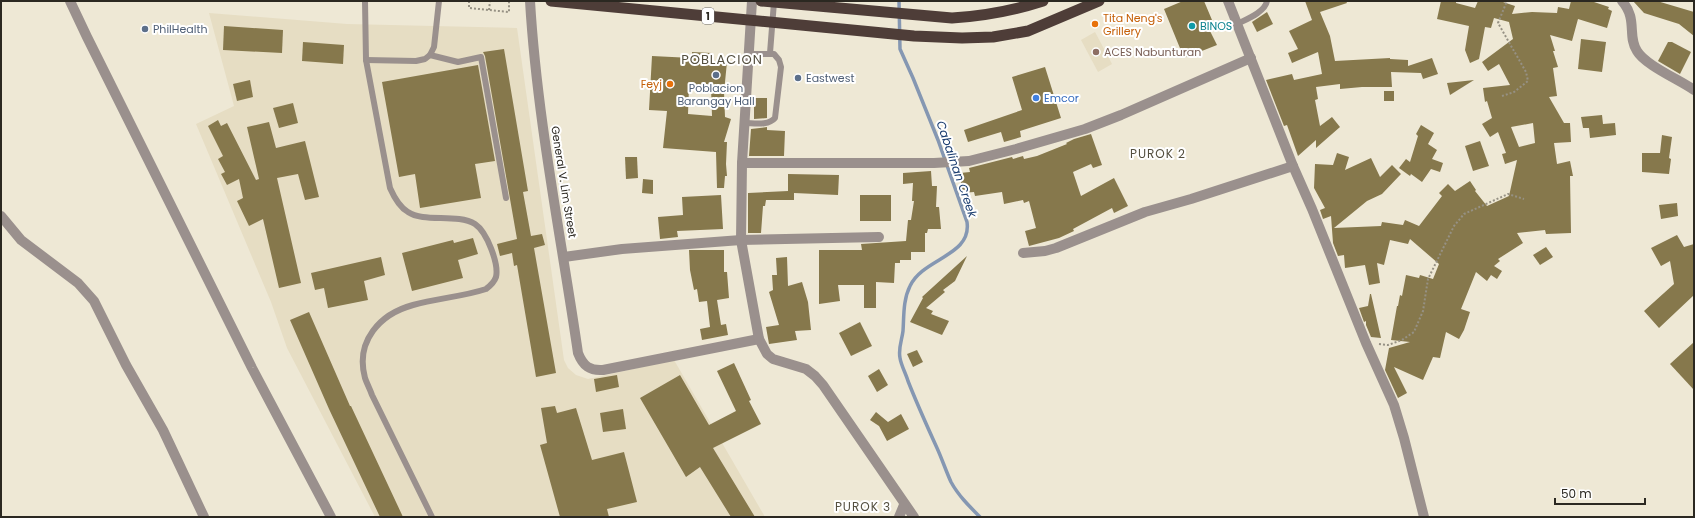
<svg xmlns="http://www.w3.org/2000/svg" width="1695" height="518" viewBox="0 0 1695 518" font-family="Poppins,sans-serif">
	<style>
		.built { fill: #e6ddc3 }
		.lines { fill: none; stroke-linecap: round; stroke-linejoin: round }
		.stream { stroke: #8597b2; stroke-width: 3.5 }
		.building { fill: #86784c; fill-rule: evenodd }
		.path { stroke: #969184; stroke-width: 2; stroke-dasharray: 2 2; stroke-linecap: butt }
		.service { stroke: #9a908d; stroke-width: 6 }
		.minor { stroke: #9a908d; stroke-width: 10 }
		.trunk { stroke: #4e3d38; stroke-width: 11 }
		.food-dot { fill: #e8710a; stroke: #fff; stroke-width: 1.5 }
		.culture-dot { fill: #0f9aa8; stroke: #fff; stroke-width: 1.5 }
		.service-dot { fill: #5c6f8a; stroke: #fff; stroke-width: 1.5 }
		.education-dot { fill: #8d6e63; stroke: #fff; stroke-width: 1.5 }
		.shop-dot { fill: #3f7fe0; stroke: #fff; stroke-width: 1.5 }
		.labels { text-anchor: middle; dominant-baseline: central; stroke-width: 4; stroke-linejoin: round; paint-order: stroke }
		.shield { fill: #fff; stroke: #6b6864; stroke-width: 1 }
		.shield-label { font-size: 10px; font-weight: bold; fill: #2b2821 }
		.food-label { font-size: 11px; fill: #c56008; stroke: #fff; text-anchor: start }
		.culture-label { font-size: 11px; fill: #0d838f; stroke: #fff; text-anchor: start }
		.service-label { font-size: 11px; fill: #4e5e75; stroke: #fff; text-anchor: start }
		.education-label { font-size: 11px; fill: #785e54; stroke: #fff; text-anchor: start }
		.shop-label { font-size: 11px; fill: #366cbe; stroke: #fff; text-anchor: start }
		.street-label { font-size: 11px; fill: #2b2821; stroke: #fff }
		.neighbourhood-label { font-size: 12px; letter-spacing: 1px; fill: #544f3f; stroke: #fff }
		.water-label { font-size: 12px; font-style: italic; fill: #1c3e70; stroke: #fff }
		.quarter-label { font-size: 13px; letter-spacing: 1px; fill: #544f3f; stroke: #fff }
	</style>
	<rect width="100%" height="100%" fill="#eee8d5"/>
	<g class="built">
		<path d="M209 13 347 24 517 28 564 360 568 368 576 375 588 379 674 360 765 517H375L287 348 271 302 196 124 234 106Z"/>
		<path d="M1095 32 1112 64 1098 72 1081 40Z"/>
	</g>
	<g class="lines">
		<path class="stream" d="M899 1 900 49 913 78 938 140 967 222C972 256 923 258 910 286 903 300 904 316 903 331 902 340 898 348 900 358 901 365 906 374 908 381 917 404 927 426 937 448 942 459 946 471 951 482 958 495 969 506 980 517"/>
	</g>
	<g class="building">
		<path d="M1183 1H1204L1212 20 1206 23 1217 45 1184 58 1164 9Z"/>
		<path d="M1305 1H1346L1347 3 1320 12 1330 36 1335 61 1390 58V59L1408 60V66L1432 58 1438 74 1423 79 1421 73 1391 72 1392 87H1362L1340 89V84L1316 87 1318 99 1315 100 1320 126 1332 117 1340 127 1316 148V140L1298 156 1287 125 1284 126 1266 80 1292 74 1294 80 1322 74 1318 52 1292 63 1288 53 1298 49 1289 31 1312 20Z"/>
		<path d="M1441 1H1456V3L1475 8 1478 1H1500L1515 6 1512 14 1532 12 1557 13 1558 7 1569 9 1571 1H1591L1609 7 1608 9 1612 11 1607 28 1578 19 1572 41 1550 35 1555 51H1553L1558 67 1553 68 1557 96 1549 97 1564 123H1570L1571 142 1554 143 1557 164 1570 161 1573 176H1570L1571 233 1546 234 1545 230 1517 233 1523 243 1498 259 1500 261 1494 266 1502 271 1497 279 1491 275 1487 281 1476 272 1461 309 1470 312 1464 330 1459 339 1446 332 1440 358 1433 357 1423 380 1394 367 1407 393 1398 398 1385 370 1389 348 1410 342 1391 340 1397 306H1398L1400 295 1402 296 1406 275 1419 278 1420 275 1433 279 1439 264 1410 239 1408 244 1390 240 1384 265 1377 263 1380 283 1369 285 1365 265 1345 268 1344 255 1338 256 1333 243 1331 216 1323 219 1320 210 1325 208 1314 188 1315 164 1333 165 1337 153 1349 157 1345 170 1371 158 1380 177 1392 165 1401 174 1382 194 1367 201 1334 228 1381 226 1382 222 1403 225 1405 220 1419 226 1442 196 1439 193 1448 184 1455 191 1470 181 1476 190 1475 191 1487 206 1509 196 1517 160 1505 164 1502 154 1506 153 1498 132 1490 137 1482 124 1492 118 1487 101 1485 102 1483 88 1510 85 1499 64 1488 71 1482 62 1513 39 1509 22 1494 18 1491 28 1485 27 1479 59 1470 63 1465 50 1469 26 1437 19ZM1533 123 1535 143 1519 147 1511 127Z"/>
		<path d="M1633 1H1657L1694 12V36L1679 24 1644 13Z"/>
		<path d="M1267 12 1273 24 1257 32 1252 22Z"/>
		<path d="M224 26 283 30 282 53 223 50Z"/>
		<path d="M1581 39 1606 42 1602 72 1578 69Z"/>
		<path d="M303 42 344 45 343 64 302 61Z"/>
		<path d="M1668 42H1672L1691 52 1680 74 1658 61Z"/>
		<path d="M504 49 528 191 523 192 531 236 542 234 545 245 534 248 556 373 536 377 517 265 514 266 512 253 500 256 497 244 517 239 485 56 483 52Z"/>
		<path d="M692 52 712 53 711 61 727 62 724 92 725 117 731 119 724 142H727L726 164 727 176H725L724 188H717L716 152 663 148 667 111 649 110 652 56 692 58ZM689 87 711 88 712 116 688 114Z"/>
		<path d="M478 65 495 161 475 164 481 198 420 208 415 174 399 177 382 82Z"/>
		<path d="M1045 67 1061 118 1020 131 1021 137 1004 142 1001 132 968 142 964 130 1022 110 1012 77Z"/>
		<path d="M250 80 253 97 237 101 233 84Z"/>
		<path d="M1474 80 1450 95 1447 83Z"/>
		<rect x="1384" y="91" width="10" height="10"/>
		<path d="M754 98H767V118L754 119Z"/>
		<path d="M293 103 298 123 279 128 273 108Z"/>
		<path d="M1602 115 1603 124 1615 123 1616 135 1590 138 1589 128H1583L1581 117Z"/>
		<path d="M218 120 221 126 227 123 256 180 259 179 247 127 269 122 276 148 305 141 319 197 305 200 298 174 277 178 301 283 279 288 263 219 249 226 237 201 243 198 239 179 227 185 221 174 225 172 218 159 223 156 208 126Z"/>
		<path d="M1421 125 1434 133 1428 144 1437 150 1432 159 1443 163 1440 172 1431 169 1422 182 1411 174 1410 176 1399 168 1406 159 1410 162 1418 136 1416 134Z"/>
		<path d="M767 127V130L785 131 784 156H749L751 129Z"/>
		<path d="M1091 134 1102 165 1093 168 1091 164 1073 172 1081 196 1114 178 1128 206 1114 213 1112 208 1073 229 1074 231 1059 238 1029 246 1025 231 1036 228 1029 201 1024 203 1023 200 1004 204 1002 192 975 196 974 192 962 193 960 173 970 172 969 168 1012 157 1013 159 1023 156 1024 159 1037 156 1067 144 1066 143 1074 139Z"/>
		<path d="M1662 135 1672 137 1669 158 1671 159 1669 174 1642 172V153H1660Z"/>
		<path d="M1480 141 1489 166 1473 171 1465 146Z"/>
		<path d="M625 157H637L638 178 626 179Z"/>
		<path d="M931 171 932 186H937L936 207H939L941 229H928L927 233H925V252H911V260H900V263H895L894 283 876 282V308H864V285H838L840 301 819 304V250H862L861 244 906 241 908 220H911L914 201H912L913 183 903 184V173Z"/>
		<path d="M788 174 839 175 838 195 794 193V200H766L765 206H763L761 233H748V193L788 191Z"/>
		<path d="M643 179 653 180V194L642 193Z"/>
		<path d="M721 195 723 229 677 231 678 237 660 239 658 217 683 215 682 197Z"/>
		<rect x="860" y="195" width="31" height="26"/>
		<path d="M1677 203 1678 216 1661 219 1659 205Z"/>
		<path d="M1677 235 1684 247 1694 244V295L1659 328 1644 311 1674 284 1670 261 1661 266 1651 248Z"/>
		<path d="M473 238 478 254 458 260 463 278 412 291 402 253 453 240 454 243Z"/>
		<path d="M1546 247 1553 257 1540 265 1533 255Z"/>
		<path d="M689 250H724V272H727L729 298 717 300 721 325 726 324 728 335 702 340 700 329 710 327 707 301 699 302 697 289 694 290 690 270Z"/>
		<path d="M967 256 955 281 943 290 945 292 926 308 933 311 931 314 949 321 942 335 910 322 923 298 922 297Z"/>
		<path d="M381 257 385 275 364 281 368 300 328 308 324 288 315 290 311 273Z"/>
		<path d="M787 257 788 286 802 282 808 302 811 330 795 331 797 340 769 344 766 327 779 325 769 292 773 290 772 275H777L776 258Z"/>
		<path d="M1370 294H1371L1381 338 1371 337 1366 325V321L1364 322 1359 308 1368 306Z"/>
		<path d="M309 312 350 406H351L403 517H380L329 409 290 320Z"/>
		<path d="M860 322 872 346 851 356 839 333Z"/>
		<path d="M1694 342V390L1670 364Z"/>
		<path d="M917 350 923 362 913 367 907 354Z"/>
		<path d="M734 363 751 400 749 401 761 424 713 448 755 517H731L700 467 686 477 640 398 680 375 709 425 736 411 717 371Z"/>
		<path d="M879 369 888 385 877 392 868 376Z"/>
		<path d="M617 375 619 387 596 392 594 379Z"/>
		<path d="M555 406 557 413 576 408 592 460 624 452 637 502 607 509 609 517H560L540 445 547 443 541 408Z"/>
		<path d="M623 409 626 429 603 432 600 413Z"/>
		<path d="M876 412 888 422 901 414 909 429 887 441 879 426 870 420Z"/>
	</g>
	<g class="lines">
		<g class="path">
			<path d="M469 1V8L509 12V1"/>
			<path d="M489 10 490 1"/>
			<path d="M1502 96 1514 92 1528 81 1526 72 1498 23 1507 1"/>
			<path d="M1379 344 1388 345 1402 340 1414 332 1423 311 1428 279 1454 226 1464 214 1508 194 1524 199"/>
		</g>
		<g class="service">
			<path d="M365 1 366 60 390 188C394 197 399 207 408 212 424 223 457 213 475 224 487 232 499 264 496 277 494 283 490 286 486 289 462 297 437 298 413 305 380 314 355 341 365 378 367 384 370 389 372 395L432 517"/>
			<path d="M1237 24C1247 19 1265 12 1267 1"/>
			<path d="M770 53 774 2"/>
			<path d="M430 55 458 62 481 57 506 198"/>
			<path d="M366 60 416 61 425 59 430 55 434 47 439 1"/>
			<path d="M744 123C754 123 768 126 775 118L781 67 779 60 774 54H749"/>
		</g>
		<g class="minor">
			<path d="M70 1 87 37 252 368 331 517"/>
			<path d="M530 1C537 119 561 236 578 353 583 366 590 371 603 370L759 339"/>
			<path d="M752 1 742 163 741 240 759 339 767 354 773 359 806 369 815 376 823 385 914 517"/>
			<path d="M1228 1 1293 166 1312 209 1366 343 1394 405 1404 438 1424 517"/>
			<path d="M1622 1C1638 19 1627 36 1637 51 1645 65 1680 80 1694 90"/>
			<path d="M742 163H934L969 161 1016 149 1085 129 1121 115 1251 58"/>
			<path d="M1 216 21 240 78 283 94 301 126 365 163 430 204 517"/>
			<path d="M1023 253 1045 251 1056 248 1145 212 1191 199 1293 166"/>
			<path d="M564 257 622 249 741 240 879 237"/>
			<path d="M899 517 904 505"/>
		</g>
		<g class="trunk">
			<path d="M551 1 914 36 962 38 993 37 1028 31 1099 1"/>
			<path d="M761 1 952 18C984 16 1012 11 1043 1"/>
		</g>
	</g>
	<g class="food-dot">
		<circle cx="1095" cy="24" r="4"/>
		<circle cx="670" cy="84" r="4"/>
	</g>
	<circle class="culture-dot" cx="1192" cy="26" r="4"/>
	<g class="service-dot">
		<circle cx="145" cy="29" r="4"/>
		<circle cx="716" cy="75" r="4"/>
		<circle cx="798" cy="78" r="4"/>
	</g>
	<circle class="education-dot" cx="1096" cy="52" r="4"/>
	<circle class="shop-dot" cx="1036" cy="98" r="4"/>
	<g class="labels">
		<rect class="shield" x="702" y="8" width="12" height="16" rx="3"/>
		<g class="shield-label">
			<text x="708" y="16">1</text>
		</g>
		<g class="food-label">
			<text x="1103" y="18">Tita Neng's<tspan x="1103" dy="13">Grillery</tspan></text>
			<text x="662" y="84" text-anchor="end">Feyj</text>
		</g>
		<g class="culture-label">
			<text x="1200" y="26">BINOS</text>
		</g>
		<g class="service-label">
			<text x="153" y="29">PhilHealth</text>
			<text x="806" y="78">Eastwest</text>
			<text x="716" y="88" text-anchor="middle">Poblacion<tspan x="716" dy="13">Barangay Hall</tspan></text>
		</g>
		<g class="education-label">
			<text x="1104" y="52">ACES Nabunturan</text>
		</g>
		<g class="shop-label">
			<text x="1044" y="98">Emcor</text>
		</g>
		<g class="street-label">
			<text transform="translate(564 182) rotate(81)">General V. Lim Street</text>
		</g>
		<g class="neighbourhood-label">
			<text x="1158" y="153">PUROK 2</text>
			<text x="863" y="506">PUROK 3</text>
		</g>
		<g class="water-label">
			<text transform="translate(957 169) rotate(71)">Cabalinan Creek</text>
		</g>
		<g class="quarter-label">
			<text x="722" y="59">POBLACION</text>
		</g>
	</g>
	<rect width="1695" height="518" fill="none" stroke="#2b2821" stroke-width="4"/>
	<path d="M1555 498v6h90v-6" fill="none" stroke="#2b2821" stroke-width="2"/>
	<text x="1561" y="498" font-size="12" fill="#2b2821" stroke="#ffffff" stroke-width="3" paint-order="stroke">50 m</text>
</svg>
